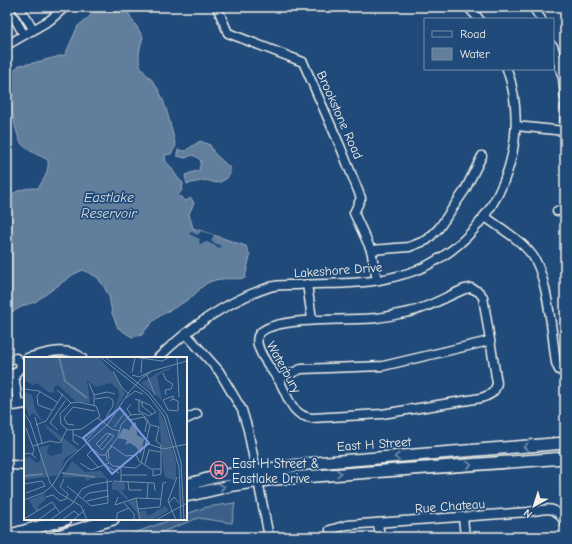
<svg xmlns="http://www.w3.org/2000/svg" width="572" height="544" viewBox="0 0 572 544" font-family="'Comic Neue',sans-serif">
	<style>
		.green { fill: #3a5f88; stroke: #97a8b8 }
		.water { fill: #627e9d; stroke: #9cacbb }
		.pier { fill: #1f4a7a }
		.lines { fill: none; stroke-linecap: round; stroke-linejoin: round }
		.minor-casing { stroke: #f4f1e8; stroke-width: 11 }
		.major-casing { stroke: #f4f1e8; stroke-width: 14 }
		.minor { stroke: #1f4a7a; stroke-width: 8 }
		.major { stroke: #1f4a7a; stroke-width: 11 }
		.oneway { stroke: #748da6 }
		.labels { text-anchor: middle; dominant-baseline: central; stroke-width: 3.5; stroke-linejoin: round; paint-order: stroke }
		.street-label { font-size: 13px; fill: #f4f1e8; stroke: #1f4a7a }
		.poi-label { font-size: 13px; fill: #f4f1e8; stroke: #1f4a7a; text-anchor: start }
		.water-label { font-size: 14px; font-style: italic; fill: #dee0dd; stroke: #1f4a7a }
		.inset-river { fill: none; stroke: #627e9d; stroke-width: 2 }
		.inset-road { fill: none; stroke: #748da6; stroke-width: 1 }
		.view { fill: #7e97df; fill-opacity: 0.15; stroke: #7e97df; stroke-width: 2 }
		.inset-edge { fill: none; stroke: #f4f1e8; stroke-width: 2 }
	</style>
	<rect width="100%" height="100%" fill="#1f4a7a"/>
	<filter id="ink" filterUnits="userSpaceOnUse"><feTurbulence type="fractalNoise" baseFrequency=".025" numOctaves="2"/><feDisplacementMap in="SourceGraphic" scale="8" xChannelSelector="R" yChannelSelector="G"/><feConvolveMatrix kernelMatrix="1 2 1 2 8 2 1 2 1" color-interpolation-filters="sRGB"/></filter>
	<g filter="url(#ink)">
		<path class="green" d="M235 503 232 523 198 518 150 537H123L173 519H186V514L207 507Z"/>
		<g class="water">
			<path d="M101 7H128L129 14 143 37C131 76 149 67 161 95 168 111 171 129 176 146L171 154 165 155 166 162C174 168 174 176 183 183L182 190 178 195 186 201 191 198 194 203 189 214 193 228 246 246 250 256 245 278C234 280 223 277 212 281 202 284 198 293 190 298 170 313 158 311 142 335L132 337 118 328 112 313 109 296 103 285 97 277 83 270 74 274 35 302 25 305 12 312H7V202C13 189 25 188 38 188 44 179 49 172 48 160 39 155 27 151 21 143 15 133 6 86 11 75 12 72 17 68 19 65 35 64 49 58 65 55L78 26Z"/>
			<path d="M200 141 210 145 214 153 230 168V174L226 179 220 182 216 183 206 180 187 184 185 175 199 170 201 161 197 157 192 155 186 158 177 156 178 150 185 151Z"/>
		</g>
		<path class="pier" d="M201 231 214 235 211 241 221 246 220 248 207 242 200 244 199 242 200 239 189 234 191 232 198 235Z"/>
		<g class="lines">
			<defs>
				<g id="minor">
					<path d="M8 7 24 35"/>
					<path d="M19 7 34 30"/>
					<path d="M217 7 228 33 303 62 341 148 361 198 354 213 371 250 377 280"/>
					<path d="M468 7 479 19"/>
					<path d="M533 7 541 19"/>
					<path d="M7 45 50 20 65 7"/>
					<path d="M553 46 563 78 565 98"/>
					<path d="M557 60 565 58"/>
					<path d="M516 126 565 131"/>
					<path d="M564 131 565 106"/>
					<path d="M557 211 565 210"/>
					<path d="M484 216C500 228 520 239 532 255 548 276 552 336 556 363L559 370 565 373"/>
					<path d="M371 250 409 247 427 240 439 228 465 190 482 156"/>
					<path d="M307 284 312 319"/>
					<path d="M471 288 479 292 483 297 497 383C495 393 490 395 481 398L382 414 312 418C293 416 289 400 281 384 275 373 253 349 258 336 267 315 355 321 376 318 387 317 398 314 409 312 428 308 447 296 465 289Z"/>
					<path d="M186 334 219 371 242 410 248 430 269 537"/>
					<path d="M27 358C43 354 68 345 82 358"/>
					<path d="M158 358C190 327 227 301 270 287 278 284 288 285 297 285 324 283 352 285 379 280 395 277 413 273 428 265 499 228 533 144 507 69"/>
					<path d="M7 360 16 358 20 362 21 367 16 373 11 374 7 372"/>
					<path d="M14 374 18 405"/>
					<path d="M278 379 301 369 383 366 489 341"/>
					<path d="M7 407 25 404"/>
					<path d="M186 419 197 414"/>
					<path d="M12 465 25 466"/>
					<path d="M463 517 465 537"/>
					<path d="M378 523 380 537"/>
					<path d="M330 530 347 525 529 512C547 509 555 504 565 523"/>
				</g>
				<g id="major">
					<path d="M186 485 218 476 315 463 565 443"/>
					<path d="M186 496 234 485 274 479 565 458"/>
					<path d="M7 536 66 519"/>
					<path d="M55 537 113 519"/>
				</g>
			</defs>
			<use href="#minor" class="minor-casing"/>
			<use href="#major" class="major-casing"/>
			<use href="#minor" class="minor"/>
			<use href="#major" class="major"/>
		</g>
		<defs><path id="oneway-chevron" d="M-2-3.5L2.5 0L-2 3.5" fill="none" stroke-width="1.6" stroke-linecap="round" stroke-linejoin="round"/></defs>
		<g class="oneway">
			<use href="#oneway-chevron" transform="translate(526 447) rotate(175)"/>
			<use href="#oneway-chevron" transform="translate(397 457) rotate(176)"/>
			<use href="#oneway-chevron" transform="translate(469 465) rotate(-4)"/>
			<use href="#oneway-chevron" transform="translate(339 473) rotate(-4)"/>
			<use href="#oneway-chevron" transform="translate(222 487) rotate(-11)"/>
		</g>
	</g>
	<defs>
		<symbol id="bus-ring" viewBox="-11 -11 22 22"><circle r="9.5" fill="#1f4a7a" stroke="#ff9aa2" stroke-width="1.5"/><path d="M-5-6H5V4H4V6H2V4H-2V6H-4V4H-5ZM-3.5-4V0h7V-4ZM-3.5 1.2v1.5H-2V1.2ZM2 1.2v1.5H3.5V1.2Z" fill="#ff9aa2"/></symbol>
	</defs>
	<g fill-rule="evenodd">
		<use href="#bus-ring" x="209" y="460" width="20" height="20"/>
	</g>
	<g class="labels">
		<g class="street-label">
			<text transform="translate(340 115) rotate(66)">Brookstone Road</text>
			<text transform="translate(338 270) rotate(-4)">Lakeshore Drive</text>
			<text transform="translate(284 367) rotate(61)">Waterbury</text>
			<text transform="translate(374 444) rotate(-4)">East H Street</text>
			<text transform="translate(450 506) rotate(-4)">Rue Chateau</text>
		</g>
		<g class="poi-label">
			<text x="232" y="463">East H Street &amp;<tspan x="232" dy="15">Eastlake Drive</tspan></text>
		</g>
		<g class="water-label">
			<text x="109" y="197">Eastlake<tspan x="109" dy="16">Reservoir</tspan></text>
		</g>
	</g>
	<g transform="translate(24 357)">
		<rect width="163" height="163" fill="#1f4a7a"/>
		<path d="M0 0H74L91 18 101 37 83 66 92 49 95 39 94 32 86 26 72 30 63 23 66 46 51 44 34 28 30 30V36L24 35 13 26 9 28 0 23ZM151 9 133 19 138 43 117 26 139 13ZM0 34 8 38 11 52 19 65 9 56 5 60 0 45ZM134 52 140 63 152 105V123L142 121 140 117ZM20 66 55 93 41 101 35 118 0 123V101L6 100 13 106 16 104V90L25 88 23 96 26 99 38 96V86L23 72ZM48 104 61 115 77 114 83 121H69L62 124 60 120 38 121ZM88 125H101V133H97L104 141 102 142 93 133H88ZM20 137 22 142 13 150 15 153 12 155 5 143ZM111 141 115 155 121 153 124 159 141 149 145 153 129 163H114V157L103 144Z" fill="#3a5f88"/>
		<path d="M112 65 113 78 120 82 117 97 112 90 106 86 101 88 103 83 94 81 99 71 105 73 108 67Z" fill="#627e9d"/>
		<path class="inset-river" d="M35 0 41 24 63 41M38 116 71 120M0 119 19 117"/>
		<path class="inset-road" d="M76 0 124 38 140 59 155 110 157 163M81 0 125 35 143 58 157 105 160 163M109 0 138 4 146 0M153 0 155 40M89 14 98 31 105 37M108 15 111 1M117 16 118 2M139 16 142 23 149 27 147 32 141 33 142 38M108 18 115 20 128 14M123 18 131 38M65 26 70 38V48M0 32 15 34 33 45M33 33 47 46M16 35 13 39 14 48 28 53M70 38 83 35 91 37M102 41 111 34 119 37M71 42 84 40 89 43V49L82 60M111 42 126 48 132 55 125 59 115 54M115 42V55M118 44V49L128 57M146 44 149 42V39L139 43 144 53 154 54V44L149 42M54 45 72 49 76 59 58 72 44 73 37 67 36 57 47 46ZM0 56 6 65 26 126 35 136 57 149 63 163M118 57 123 62 126 68 117 107 111 111 89 109 83 103 82 96 94 80 97 68 106 58ZM107 58 103 52 107 47M11 60 18 86M74 61 88 72 95 74M106 63 120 60 123 65 121 75M12 68 22 64 39 37M50 68 43 67 40 61 49 50 71 54M126 68 135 70 132 84 137 88V117L129 119V113M90 70 100 57M2 71 10 93 8 98M34 73 26 66 41 44M49 73V84L55 88M83 76 90 79 78 93 72 87ZM49 77 62 83 75 69M121 86 140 92 163 87M86 88 102 99 112 98 115 104 127 112H137M9 89 26 84 36 86 43 72M75 90 87 76M0 97 6 96 12 101M85 102 84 93 88 90M56 106 67 113 85 106M121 107 125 93 136 95M81 108 95 116M75 111 63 98 69 92 76 98H82M97 118H123M89 124 130 126 131 134M97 124V111M104 125 105 133H118M0 127 18 124 21 129 2 136M43 129 67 149 84 146 83 122M22 140 29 138 36 144 42 142 44 137 36 130 40 122M94 140 91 148 112 141 137 142M59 141 65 136 84 133M112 141 116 163M123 142 124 126M0 143 19 136 28 129 43 104 84 67 105 35 118 21 128 14 163 4M63 144 85 139M100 146 110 157V163M145 146 150 140 155 146M114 152 136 150 139 126 142 125M0 162 28 145 36 156M14 163 32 150M26 163 48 147 58 132 67 128 88 124M38 163 50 154 55 158M49 163 61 153M93 163V156L105 151M132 163 163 146M152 163 144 144 153 120"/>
		<path class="view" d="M96 51 125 86 88 117 59 81Z"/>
		<rect width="163" height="163" class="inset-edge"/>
	</g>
	<rect width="572" height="544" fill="none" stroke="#1f4a7a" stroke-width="24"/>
	<rect x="12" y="12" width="548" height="520" fill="none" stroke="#f4f1e8" stroke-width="1.5" filter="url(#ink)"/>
	<rect x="424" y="18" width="130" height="52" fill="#1f4a7a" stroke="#748da6"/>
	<rect x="432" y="31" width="20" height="6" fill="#1f4a7a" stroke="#748da6"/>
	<text x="460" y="38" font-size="12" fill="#f4f1e8">Road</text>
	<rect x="432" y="48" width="20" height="12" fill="#627e9d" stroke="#748da6"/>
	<text x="460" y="58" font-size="12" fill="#f4f1e8">Water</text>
	<g transform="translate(534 506) rotate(219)" stroke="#1f4a7a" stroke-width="3" paint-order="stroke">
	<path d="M0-3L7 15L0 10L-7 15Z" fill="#f4f1e8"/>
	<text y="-6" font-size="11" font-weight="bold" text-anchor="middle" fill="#f4f1e8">N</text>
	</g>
</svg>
